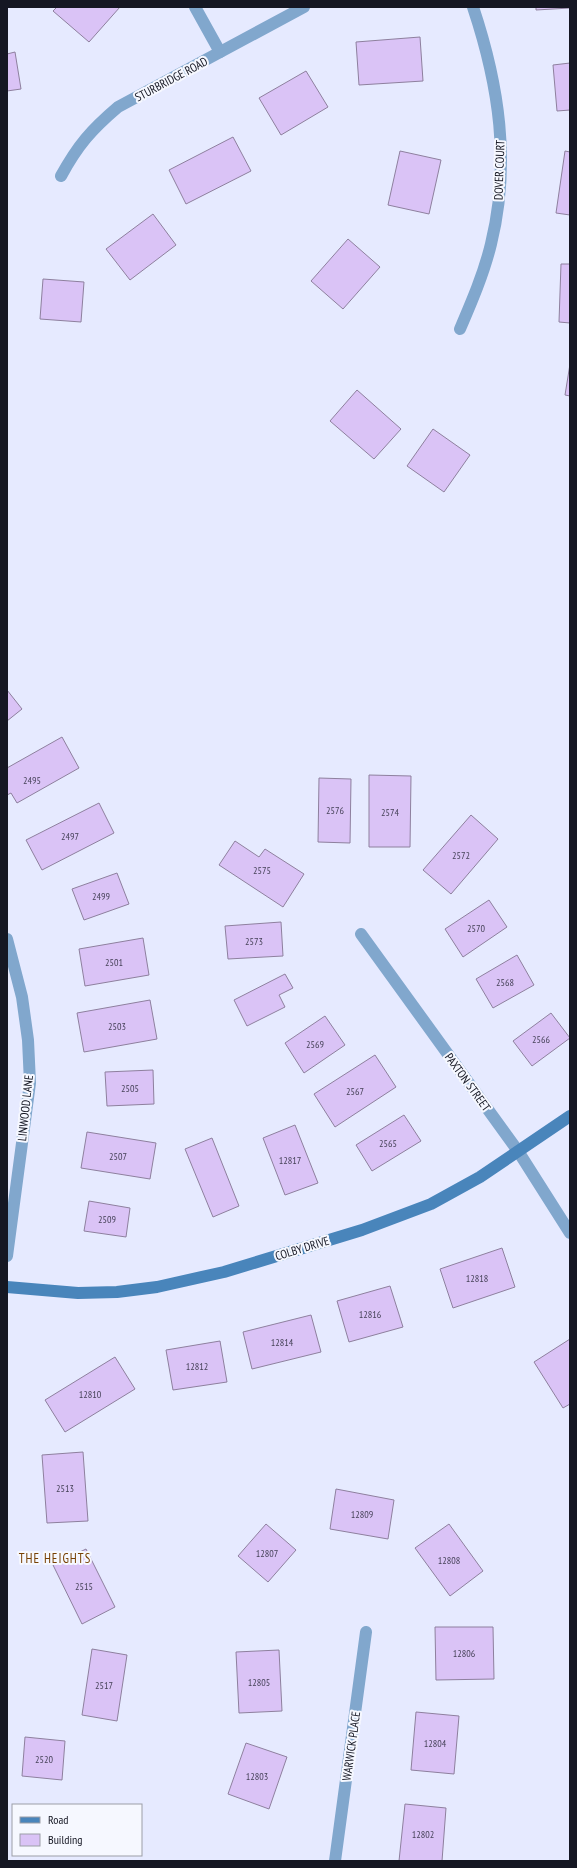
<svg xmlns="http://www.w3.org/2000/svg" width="577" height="1868" viewBox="0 0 577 1868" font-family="'PT Sans Narrow',sans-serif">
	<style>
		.building { fill: #dac3f6; stroke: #8e809e }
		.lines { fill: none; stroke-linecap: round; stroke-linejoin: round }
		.street { stroke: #81a7cd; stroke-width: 12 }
		.secondary { stroke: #4985bb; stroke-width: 12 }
		.labels { text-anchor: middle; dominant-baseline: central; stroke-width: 4; stroke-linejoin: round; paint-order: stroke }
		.number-label { font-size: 10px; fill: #464258 }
		.street-label { font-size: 12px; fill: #151723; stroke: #f6f8ff }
		.neighbourhood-label { font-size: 13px; letter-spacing: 1px; fill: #774003; stroke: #f6f8ff }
	</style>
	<rect width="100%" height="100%" fill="#e6eaff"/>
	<g class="building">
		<path d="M57 7H120L89 42 53 11Z"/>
		<path d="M536 7H570V8L536 10Z"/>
		<path d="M420 37 423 81 359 85 356 42Z"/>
		<path d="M15 52 21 89 7 91V54Z"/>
		<path d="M570 63V110L557 111 553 65Z"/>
		<path d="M306 71 328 107 281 135 259 98Z"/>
		<path d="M233 137 251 171 186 204 169 170Z"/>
		<path d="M400 151 441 160 429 214 388 205Z"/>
		<path d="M565 151 570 152V215L556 213Z"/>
		<path d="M153 214 176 245 130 280 106 249Z"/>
		<path d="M348 239 380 267 343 309 311 281Z"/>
		<path d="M561 264H570V323L559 322Z"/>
		<path d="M43 279 84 282 81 322 40 319Z"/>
		<path d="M570 364V396L565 395Z"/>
		<path d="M357 390 401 429 374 459 330 421Z"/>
		<path d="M433 429 470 455 444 492 407 466Z"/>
		<path d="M7 690 22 709 7 721Z"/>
		<path d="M62 737 79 768 17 803 11 793 7 795V768Z"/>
		<path d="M369 775 411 776 410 847H369Z"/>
		<path d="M319 778 351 779 350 843 318 842Z"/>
		<path d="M99 803 114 833 42 870 26 840Z"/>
		<path d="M471 815 498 839 451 894 423 870Z"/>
		<path d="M235 841 259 857 265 849 304 874 283 907 219 865Z"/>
		<path d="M117 873 129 904 84 920 72 889Z"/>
		<path d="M489 900 507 927 463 957 445 929Z"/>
		<path d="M281 922 283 956 228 959 225 926Z"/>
		<path d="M143 938 149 975 85 986 79 949Z"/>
		<path d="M517 955 534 985 493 1008 476 979Z"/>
		<path d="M285 974 293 988 279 995 285 1007 247 1026 234 1000Z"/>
		<path d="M150 1000 157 1039 84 1052 77 1013Z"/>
		<path d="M551 1013 570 1038 532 1066 513 1041Z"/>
		<path d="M325 1016 345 1045 304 1073 285 1043Z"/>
		<path d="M375 1055 396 1087 335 1127 314 1094Z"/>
		<path d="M153 1070 154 1104 107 1106 105 1072Z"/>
		<path d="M404 1115 421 1141 372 1171 356 1145Z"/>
		<path d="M295 1125 318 1183 285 1195 263 1138Z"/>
		<path d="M87 1132 156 1143 150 1179 81 1168Z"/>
		<path d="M212 1138 239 1206 213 1217 185 1149Z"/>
		<path d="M89 1201 130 1208 126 1237 84 1231Z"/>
		<path d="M502 1248 515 1287 453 1308 440 1269Z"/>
		<path d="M390 1286 403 1327 349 1342 337 1301Z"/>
		<path d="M311 1315 321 1352 252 1369 243 1332Z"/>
		<path d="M570 1339V1404L563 1408 534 1362Z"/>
		<path d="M220 1341 227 1382 173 1390 166 1350Z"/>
		<path d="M115 1357 135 1389 65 1432 45 1400Z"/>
		<path d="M83 1452 88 1521 47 1523 42 1455Z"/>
		<path d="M336 1489 394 1500 388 1539 330 1529Z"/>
		<path d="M266 1524 296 1550 268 1582 238 1556Z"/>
		<path d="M449 1524 483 1571 450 1596 415 1548Z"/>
		<path d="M86 1549 115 1607 82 1624 53 1565Z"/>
		<path d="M435 1627H493L494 1679 436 1680Z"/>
		<path d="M92 1649 127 1655 117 1721 82 1715Z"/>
		<path d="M279 1650 282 1711 239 1713 236 1652Z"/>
		<path d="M416 1712 459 1716 454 1774 411 1770Z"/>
		<path d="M25 1737 65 1741 62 1780 22 1776Z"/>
		<path d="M246 1743 287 1757 269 1809 228 1794Z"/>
		<path d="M405 1804 446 1808 442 1861H399Z"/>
	</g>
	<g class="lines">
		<g class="street">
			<path d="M195 7 220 52"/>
			<path d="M61 176C78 145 91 130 118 107L304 7"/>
			<path d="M460 329C472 301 484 273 491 244 511 163 499 85 473 7"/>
			<path d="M361 934 518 1151 570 1233"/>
			<path d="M7 939 22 997 28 1040 30 1083 7 1256"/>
			<path d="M335 1861 366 1632"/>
		</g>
		<path class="secondary" d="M7 1287 78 1293 117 1292 157 1287 224 1272 362 1230 431 1204 480 1177 570 1116"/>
	</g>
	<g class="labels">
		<g class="number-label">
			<text x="32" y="780">2495</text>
			<text x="335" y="810">2576</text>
			<text x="390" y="812">2574</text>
			<text x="70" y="836">2497</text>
			<text x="461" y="855">2572</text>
			<text x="262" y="870">2575</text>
			<text x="101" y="896">2499</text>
			<text x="476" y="928">2570</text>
			<text x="254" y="941">2573</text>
			<text x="114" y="962">2501</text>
			<text x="505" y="982">2568</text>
			<text x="117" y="1026">2503</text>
			<text x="541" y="1039">2566</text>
			<text x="315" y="1044">2569</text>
			<text x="130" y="1088">2505</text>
			<text x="355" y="1091">2567</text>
			<text x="388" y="1143">2565</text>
			<text x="118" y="1156">2507</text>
			<text x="290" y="1160">12817</text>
			<text x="107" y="1219">2509</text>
			<text x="477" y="1278">12818</text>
			<text x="370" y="1314">12816</text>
			<text x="282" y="1342">12814</text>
			<text x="197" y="1366">12812</text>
			<text x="90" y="1394">12810</text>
			<text x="65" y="1488">2513</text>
			<text x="362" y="1514">12809</text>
			<text x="267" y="1553">12807</text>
			<text x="449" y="1560">12808</text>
			<text x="84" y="1586">2515</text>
			<text x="464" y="1653">12806</text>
			<text x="259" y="1682">12805</text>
			<text x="104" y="1685">2517</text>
			<text x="435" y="1743">12804</text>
			<text x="44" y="1759">2520</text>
			<text x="257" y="1776">12803</text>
			<text x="423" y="1834">12802</text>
		</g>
		<g class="street-label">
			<text transform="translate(171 79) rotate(-28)">STURBRIDGE ROAD</text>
			<text transform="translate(499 170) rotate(-88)">DOVER COURT</text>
			<text transform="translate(468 1082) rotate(54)">PAXTON STREET</text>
			<text transform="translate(25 1108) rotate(-84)">LINWOOD LANE</text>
			<text transform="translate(302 1248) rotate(-17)">COLBY DRIVE</text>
			<text transform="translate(351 1746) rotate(-82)">WARWICK PLACE</text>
		</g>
		<g class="neighbourhood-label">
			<text x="55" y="1558">THE HEIGHTS</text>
		</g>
	</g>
	<rect width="577" height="1868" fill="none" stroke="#151723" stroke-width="16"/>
	<rect x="12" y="1804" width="130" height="52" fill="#f6f8ff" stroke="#9c9ea7"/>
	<rect x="20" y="1817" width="20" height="6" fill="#4985bb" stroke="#9c9ea7"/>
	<text x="48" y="1824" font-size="12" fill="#151723">Road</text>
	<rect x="20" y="1834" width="20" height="12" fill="#dac3f6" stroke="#9c9ea7"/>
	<text x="48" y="1844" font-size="12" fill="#151723">Building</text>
</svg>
